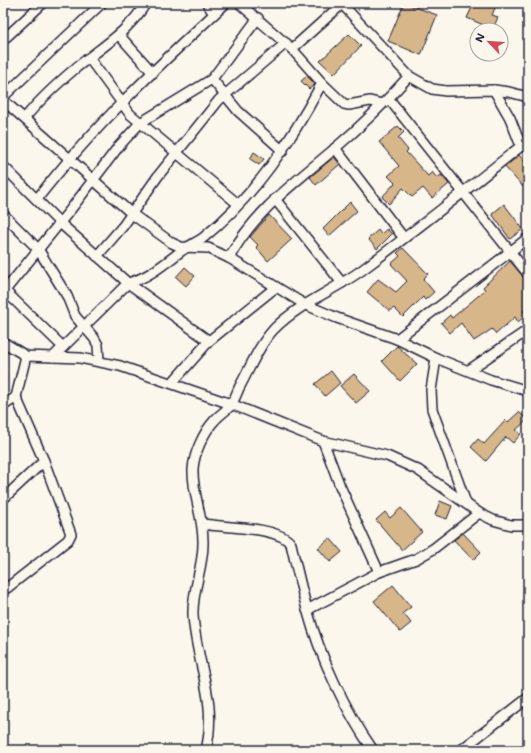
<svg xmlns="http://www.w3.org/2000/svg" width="531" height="753" viewBox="0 0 531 753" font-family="Mali,sans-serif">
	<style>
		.building { fill: #d7b68a; stroke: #22223b }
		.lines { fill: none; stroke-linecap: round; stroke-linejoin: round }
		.minor-casing { stroke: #22223b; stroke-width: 12 }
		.path { stroke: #22223b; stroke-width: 2; stroke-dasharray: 1 3; stroke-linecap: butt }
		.minor { stroke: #fbf7ec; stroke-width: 9 }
	</style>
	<rect width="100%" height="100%" fill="#fbf7ec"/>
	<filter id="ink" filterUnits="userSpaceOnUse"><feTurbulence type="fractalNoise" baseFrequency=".025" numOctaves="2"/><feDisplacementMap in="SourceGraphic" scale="8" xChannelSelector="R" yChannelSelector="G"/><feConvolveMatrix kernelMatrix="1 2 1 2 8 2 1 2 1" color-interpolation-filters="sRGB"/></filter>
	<g filter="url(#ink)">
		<g class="building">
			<path d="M404 3 437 15 421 55 388 41Z"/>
			<path d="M474 3H497L492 15 498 17 493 29 467 18Z"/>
			<path d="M349 34 361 46 334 74 320 61Z"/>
			<path d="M307 76 315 84 309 89 301 81Z"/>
			<path d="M398 126 404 132 398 138 408 150 406 152 428 176 432 172 437 178 441 175 449 184 432 198 423 188 412 197 403 188 389 204 382 197 395 183 388 176 399 166 379 142Z"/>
			<path d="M254 152 264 159 259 165 250 159Z"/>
			<path d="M519 155 524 161 528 157V183L523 187 505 167Z"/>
			<path d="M334 157 340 164 316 185 310 177Z"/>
			<path d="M350 202 357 211 329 236 323 229Z"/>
			<path d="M504 204 523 229 510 239 492 214Z"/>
			<path d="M269 215 292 239 268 261 256 247 258 245 250 237Z"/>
			<path d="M387 229 392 234 377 249 368 239 378 230 381 234Z"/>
			<path d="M403 248 428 274 423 279 434 292 425 300 423 297 403 317 394 308 390 311 367 292 378 279 396 292 407 281 391 264 400 256 397 253Z"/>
			<path d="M510 261 526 280 524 281 528 286V307L523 311 526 315 518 322 515 317 496 334 492 329 474 341 461 323 450 333 441 323 450 315 452 318 485 290 483 287Z"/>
			<path d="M185 267 195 276 186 286 176 277Z"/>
			<path d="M397 346 417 364 400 381 382 361Z"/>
			<path d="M331 371 340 383 325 396 315 384Z"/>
			<path d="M354 374 370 391 356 403 340 386Z"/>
			<path d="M519 412 527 420 516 430 521 434 513 443 506 437 486 461 471 447 478 439 484 444 506 420 508 422Z"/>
			<path d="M440 501 452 506 447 519 435 515Z"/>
			<path d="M401 508 422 532 402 550 376 520 385 512 390 518Z"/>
			<path d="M463 533 481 552 473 560 454 540Z"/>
			<path d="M330 538 342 552 330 562 318 548Z"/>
			<path d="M393 585 411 607 403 613 411 623 400 632 374 601Z"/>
		</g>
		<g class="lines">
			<defs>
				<g id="minor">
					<path d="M207 3 214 14"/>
					<path d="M239 3 292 49 322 83 344 104 349 105 370 101 382 104"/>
					<path d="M341 3 409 76 432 89 446 91 494 90 509 92 528 97"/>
					<path d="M119 35 153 73"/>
					<path d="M3 40 43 3"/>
					<path d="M292 49 342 4"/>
					<path d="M89 58 130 114 238 204"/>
					<path d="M212 79 238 111 283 151"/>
					<path d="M494 90 510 118 521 146"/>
					<path d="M3 97 102 3"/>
					<path d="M389 99 528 274"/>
					<path d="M3 100 132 214 172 243 181 247 208 248 229 258 304 304 337 318 397 339 436 358 491 380 528 391"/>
					<path d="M25 118C40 99 58 83 77 67 102 47 129 31 146 3"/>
					<path d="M335 148 403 237"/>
					<path d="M3 166 60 223 128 283 209 341"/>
					<path d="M37 199C93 127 159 65 226 3"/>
					<path d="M275 199 342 283"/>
					<path d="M3 214 38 249 67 296 75 316 94 338 98 345 99 361"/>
					<path d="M97 256 123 226 158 176 219 100 286 43"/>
					<path d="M229 258C254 212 293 184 332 151 359 128 385 103 409 76"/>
					<path d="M3 289 63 347"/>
					<path d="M3 293 71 209 119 146 140 123 212 79 258 18"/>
					<path d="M397 339 528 238"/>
					<path d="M3 342 26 356 80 358 120 366 231 404 323 441 387 456 418 470 479 513 493 520 511 525H528"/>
					<path d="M53 357 128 283C148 278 164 264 180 252 188 246 196 243 203 238 255 196 291 141 322 83"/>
					<path d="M436 358 431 390 432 409 466 503"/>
					<path d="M469 370 528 330"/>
					<path d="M172 383 209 341 276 287"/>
					<path d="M3 406 16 397 26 356"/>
					<path d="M323 441 340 486 379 572"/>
					<path d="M3 499 44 461"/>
					<path d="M203 524C224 528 279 526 291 544 296 565 301 588 307 609 320 657 345 710 373 750"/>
					<path d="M3 589 7 588 68 540 71 534 44 461 16 397"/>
					<path d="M307 610 379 572 416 559 433 549 479 513"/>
					<path d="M206 750C218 700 196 664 193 615 192 591 203 568 203 544 204 518 192 494 193 469 194 453 204 432 214 421 219 415 226 411 231 405 234 400 237 393 239 388 250 368 259 345 274 329 300 303 333 291 362 270 416 230 469 188 521 146L528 147"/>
					<path d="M461 750 528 698"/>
				</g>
			</defs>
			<use href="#minor" class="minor-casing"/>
			<path class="path" d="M358 10 365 3"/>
			<use href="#minor" class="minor"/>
		</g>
	</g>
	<rect width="531" height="753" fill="none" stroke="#fbf7ec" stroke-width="16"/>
	<rect x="8" y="8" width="515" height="737" fill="none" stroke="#22223b" stroke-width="1.5" filter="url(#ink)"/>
	<g transform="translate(489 42) rotate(295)"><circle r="19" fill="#fbf7ec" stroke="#a4a2a5"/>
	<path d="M0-3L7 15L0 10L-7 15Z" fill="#d1495b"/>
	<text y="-6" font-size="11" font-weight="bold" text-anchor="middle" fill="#22223b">N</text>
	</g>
</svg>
